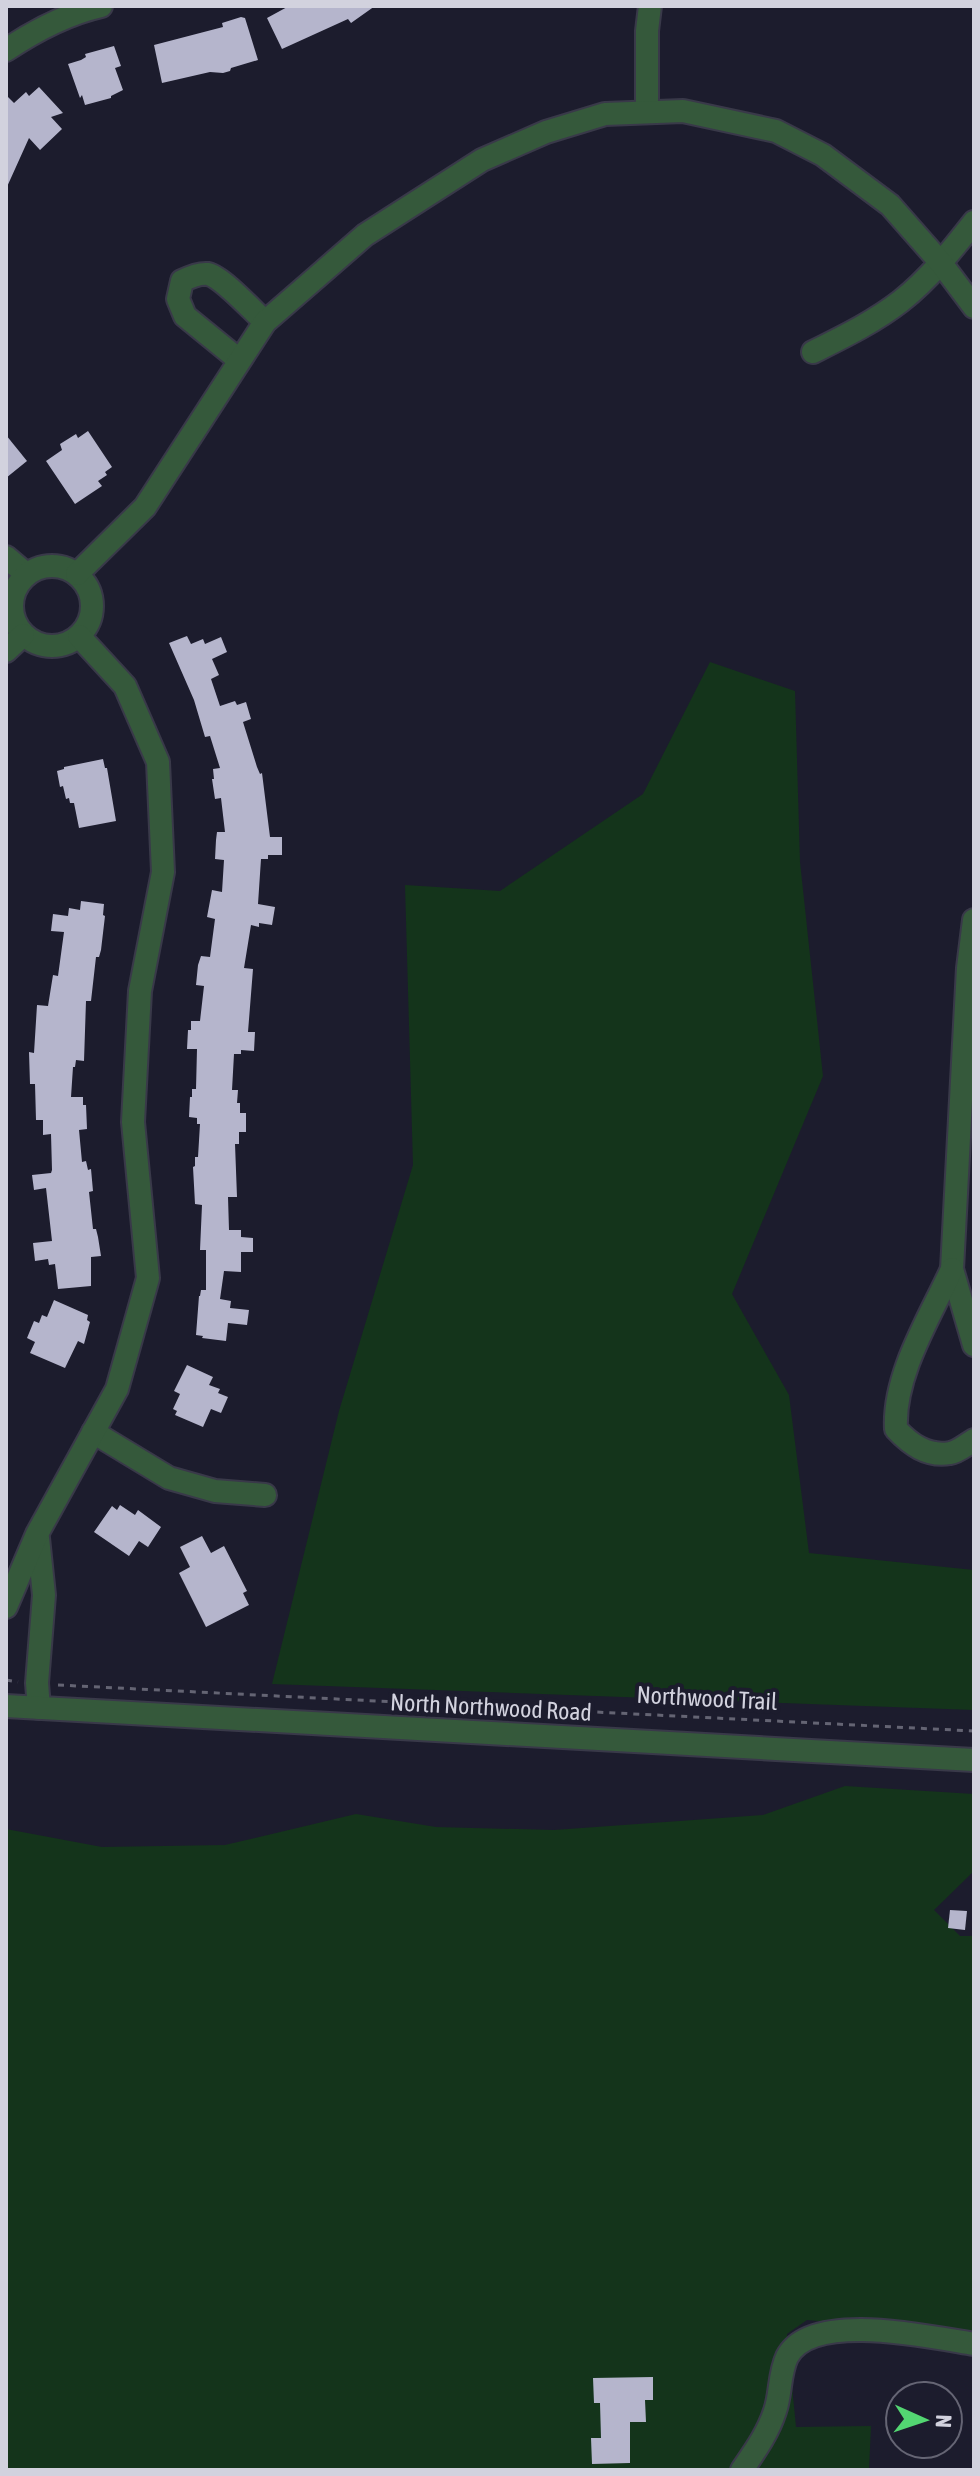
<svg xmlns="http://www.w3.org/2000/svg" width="980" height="2476" viewBox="0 0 980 2476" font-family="'Asap Condensed',sans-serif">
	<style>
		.green { fill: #14341b }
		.building { fill: #b5b5cc }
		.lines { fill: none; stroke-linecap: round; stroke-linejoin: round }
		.minor-casing { stroke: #393949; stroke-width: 26 }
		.tertiary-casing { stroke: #393949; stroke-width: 26 }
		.path { stroke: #646473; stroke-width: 3; stroke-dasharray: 6 6; stroke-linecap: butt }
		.minor { stroke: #35593b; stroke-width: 22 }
		.tertiary { stroke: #35593b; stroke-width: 22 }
		.labels { text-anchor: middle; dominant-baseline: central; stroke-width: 8; stroke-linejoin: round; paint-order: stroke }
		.street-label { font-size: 24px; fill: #d2d2de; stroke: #1c1c2d }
	</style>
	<rect width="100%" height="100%" fill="#1c1c2d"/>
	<g class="green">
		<path d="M710 662 795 691 800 862 823 1076 732 1294 789 1395 809 1553 974 1570V1710L272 1684 339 1411 413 1165 405 885 500 891 643 794Z"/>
		<path d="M845 1786 974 1794V1871L934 1910 960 1936H974V2336L807 2320 787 2334 796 2427 871 2426 869 2470H6V1829L102 1847 225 1845 356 1814 436 1827 554 1830 763 1815Z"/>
	</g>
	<g class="building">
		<path d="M289 6H375L351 23 348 19 282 49 267 18Z"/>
		<path d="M241 17 245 18 258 60 231 68 230 71 223 73 210 72 162 83 154 45 223 27 222 23Z"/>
		<path d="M114 46 121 66 115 68 123 90 111 96V98L85 105 82 95 80 98 68 64 81 60 86 57 85 54Z"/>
		<path d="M39 87 63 113 51 117 62 129 40 150 29 138 6 189V95L14 103 26 92 29 96Z"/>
		<path d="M88 431 112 467 105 472 107 475 98 481 102 486 75 504 46 461 62 450 60 444 76 434 78 438Z"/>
		<path d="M6 435 27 461 6 478Z"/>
		<path d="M187 636 191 644 203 639 205 644 221 637 227 652 212 659 219 675 211 679 220 706 235 701 237 705 246 702 251 719 243 722 257 767 260 774 262 773 270 837H282V855H268V859H261L258 904 275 907 272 925 259 923V927L251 925 244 968 253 969 248 1032H255L254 1051 241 1050V1054H234L232 1090H238L237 1103H240V1113H246V1132H239V1144H235L237 1197H228L229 1230H241V1237L253 1238V1252H241V1272L224 1271 220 1299 231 1301 230 1308 249 1310 247 1325 228 1323 226 1341 202 1338 203 1336 196 1335 199 1296H200L201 1290H206V1250H200L202 1205 195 1204 193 1167 195 1166V1157H198L200 1124H197V1118L189 1117 190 1097H192V1089H196L197 1049H187L188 1030H191V1021H200L204 986 196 985 198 965 201 956 210 957 215 919 207 917 212 890 222 892 224 860 215 859 216 840 217 832H225L221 798 215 799 212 779H214L213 769 220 768 210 736 205 737 194 700 169 643Z"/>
		<path d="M103 759 105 768H107L116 821 79 828 74 803H70L69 798 66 799 63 786 60 787 57 771 64 769V767Z"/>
		<path d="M81 901 104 904 103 915 105 916 101 950 99 957H96L91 1001H86L84 1061 76 1060 75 1067H73L71 1097H83V1105H86L87 1129 79 1130 82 1162 86 1161 88 1170 91 1169 93 1191 89 1192 93 1229H96L98 1237 101 1256 91 1257V1286L58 1289 55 1264 49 1265 48 1259 35 1261 33 1243 52 1241 46 1188 34 1190 32 1175 51 1173 52 1170 51 1134 43 1135V1120H36L35 1084H30L29 1052 34 1053 37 1005 48 1006 53 975 58 976 64 932 51 931 53 914 68 916 69 908 80 910Z"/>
		<path d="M54 1300 88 1315 87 1320 90 1322 84 1344 78 1341 65 1368 30 1353 35 1342 27 1338 34 1321 39 1323 42 1315 47 1317Z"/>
		<path d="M187 1365 213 1377 209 1385 220 1389 218 1393 228 1397 221 1413 211 1409 203 1427 175 1415 177 1411 173 1409 180 1394 174 1391Z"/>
		<path d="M120 1505 135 1515 138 1510 161 1527 148 1547 139 1541 129 1556 94 1532 112 1506 117 1510Z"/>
		<path d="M202 1536 211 1553 224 1546 247 1591 243 1593 249 1605 206 1627 179 1573 190 1567 180 1547Z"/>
		<path d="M950 1910 967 1911 965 1930 948 1928Z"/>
		<path d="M653 2377V2400H645L646 2422H630V2463L592 2464 591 2438H601L600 2403H594L593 2378Z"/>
	</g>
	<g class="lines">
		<defs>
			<g id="minor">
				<path d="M6 50C36 30 66 14 101 6"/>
				<path d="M647 111V31L650 6"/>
				<path d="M813 352C843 337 874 322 901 301 929 279 952 250 974 222"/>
				<path d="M239 360 185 316 178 299 182 281C190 277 199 273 208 274 222 277 253 311 265 322"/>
				<path d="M6 557 26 574"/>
				<circle cx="52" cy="606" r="40"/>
				<path d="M77 574 145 507 265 322 318 276 365 235 482 160 546 132 605 114 683 111 776 131 823 155 890 205 941 263 974 307"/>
				<path d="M6 651 23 635"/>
				<path d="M974 920 968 968 952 1269 974 1345"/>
				<path d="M952 1269C930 1317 893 1375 896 1429 910 1444 927 1457 950 1453 958 1452 967 1444 974 1440"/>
				<path d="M93 1432 169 1478 215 1491 265 1495"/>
				<path d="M38 1538 44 1595 37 1683 39 1708"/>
				<path d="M6 1607 37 1534 117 1389 148 1278 133 1122 140 991 163 872 158 762 125 686 79 636"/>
				<path d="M742 2470C755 2451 768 2433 775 2411 781 2394 779 2374 787 2357 811 2310 931 2337 974 2344"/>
			</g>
			<path id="tertiary" d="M6 1706 974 1760"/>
		</defs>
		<use href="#minor" class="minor-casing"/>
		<use href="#tertiary" class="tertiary-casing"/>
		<g class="path">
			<path d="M6 1680 18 1682"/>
			<path d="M58 1685 974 1731"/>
		</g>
		<use href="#minor" class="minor"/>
		<use href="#tertiary" class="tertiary"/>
	</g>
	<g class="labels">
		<g class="street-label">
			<text transform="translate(707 1698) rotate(3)">Northwood Trail</text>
			<text transform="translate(491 1707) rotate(3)">North Northwood Road</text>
		</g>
	</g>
	<rect width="980" height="2476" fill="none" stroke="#d2d2de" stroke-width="16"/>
	<g transform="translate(924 2420) rotate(93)"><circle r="38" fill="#1c1c2d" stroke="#656574" stroke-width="2"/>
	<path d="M0-6L14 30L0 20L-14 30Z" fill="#53d672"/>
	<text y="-12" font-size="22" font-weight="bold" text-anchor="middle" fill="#d2d2de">N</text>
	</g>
</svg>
